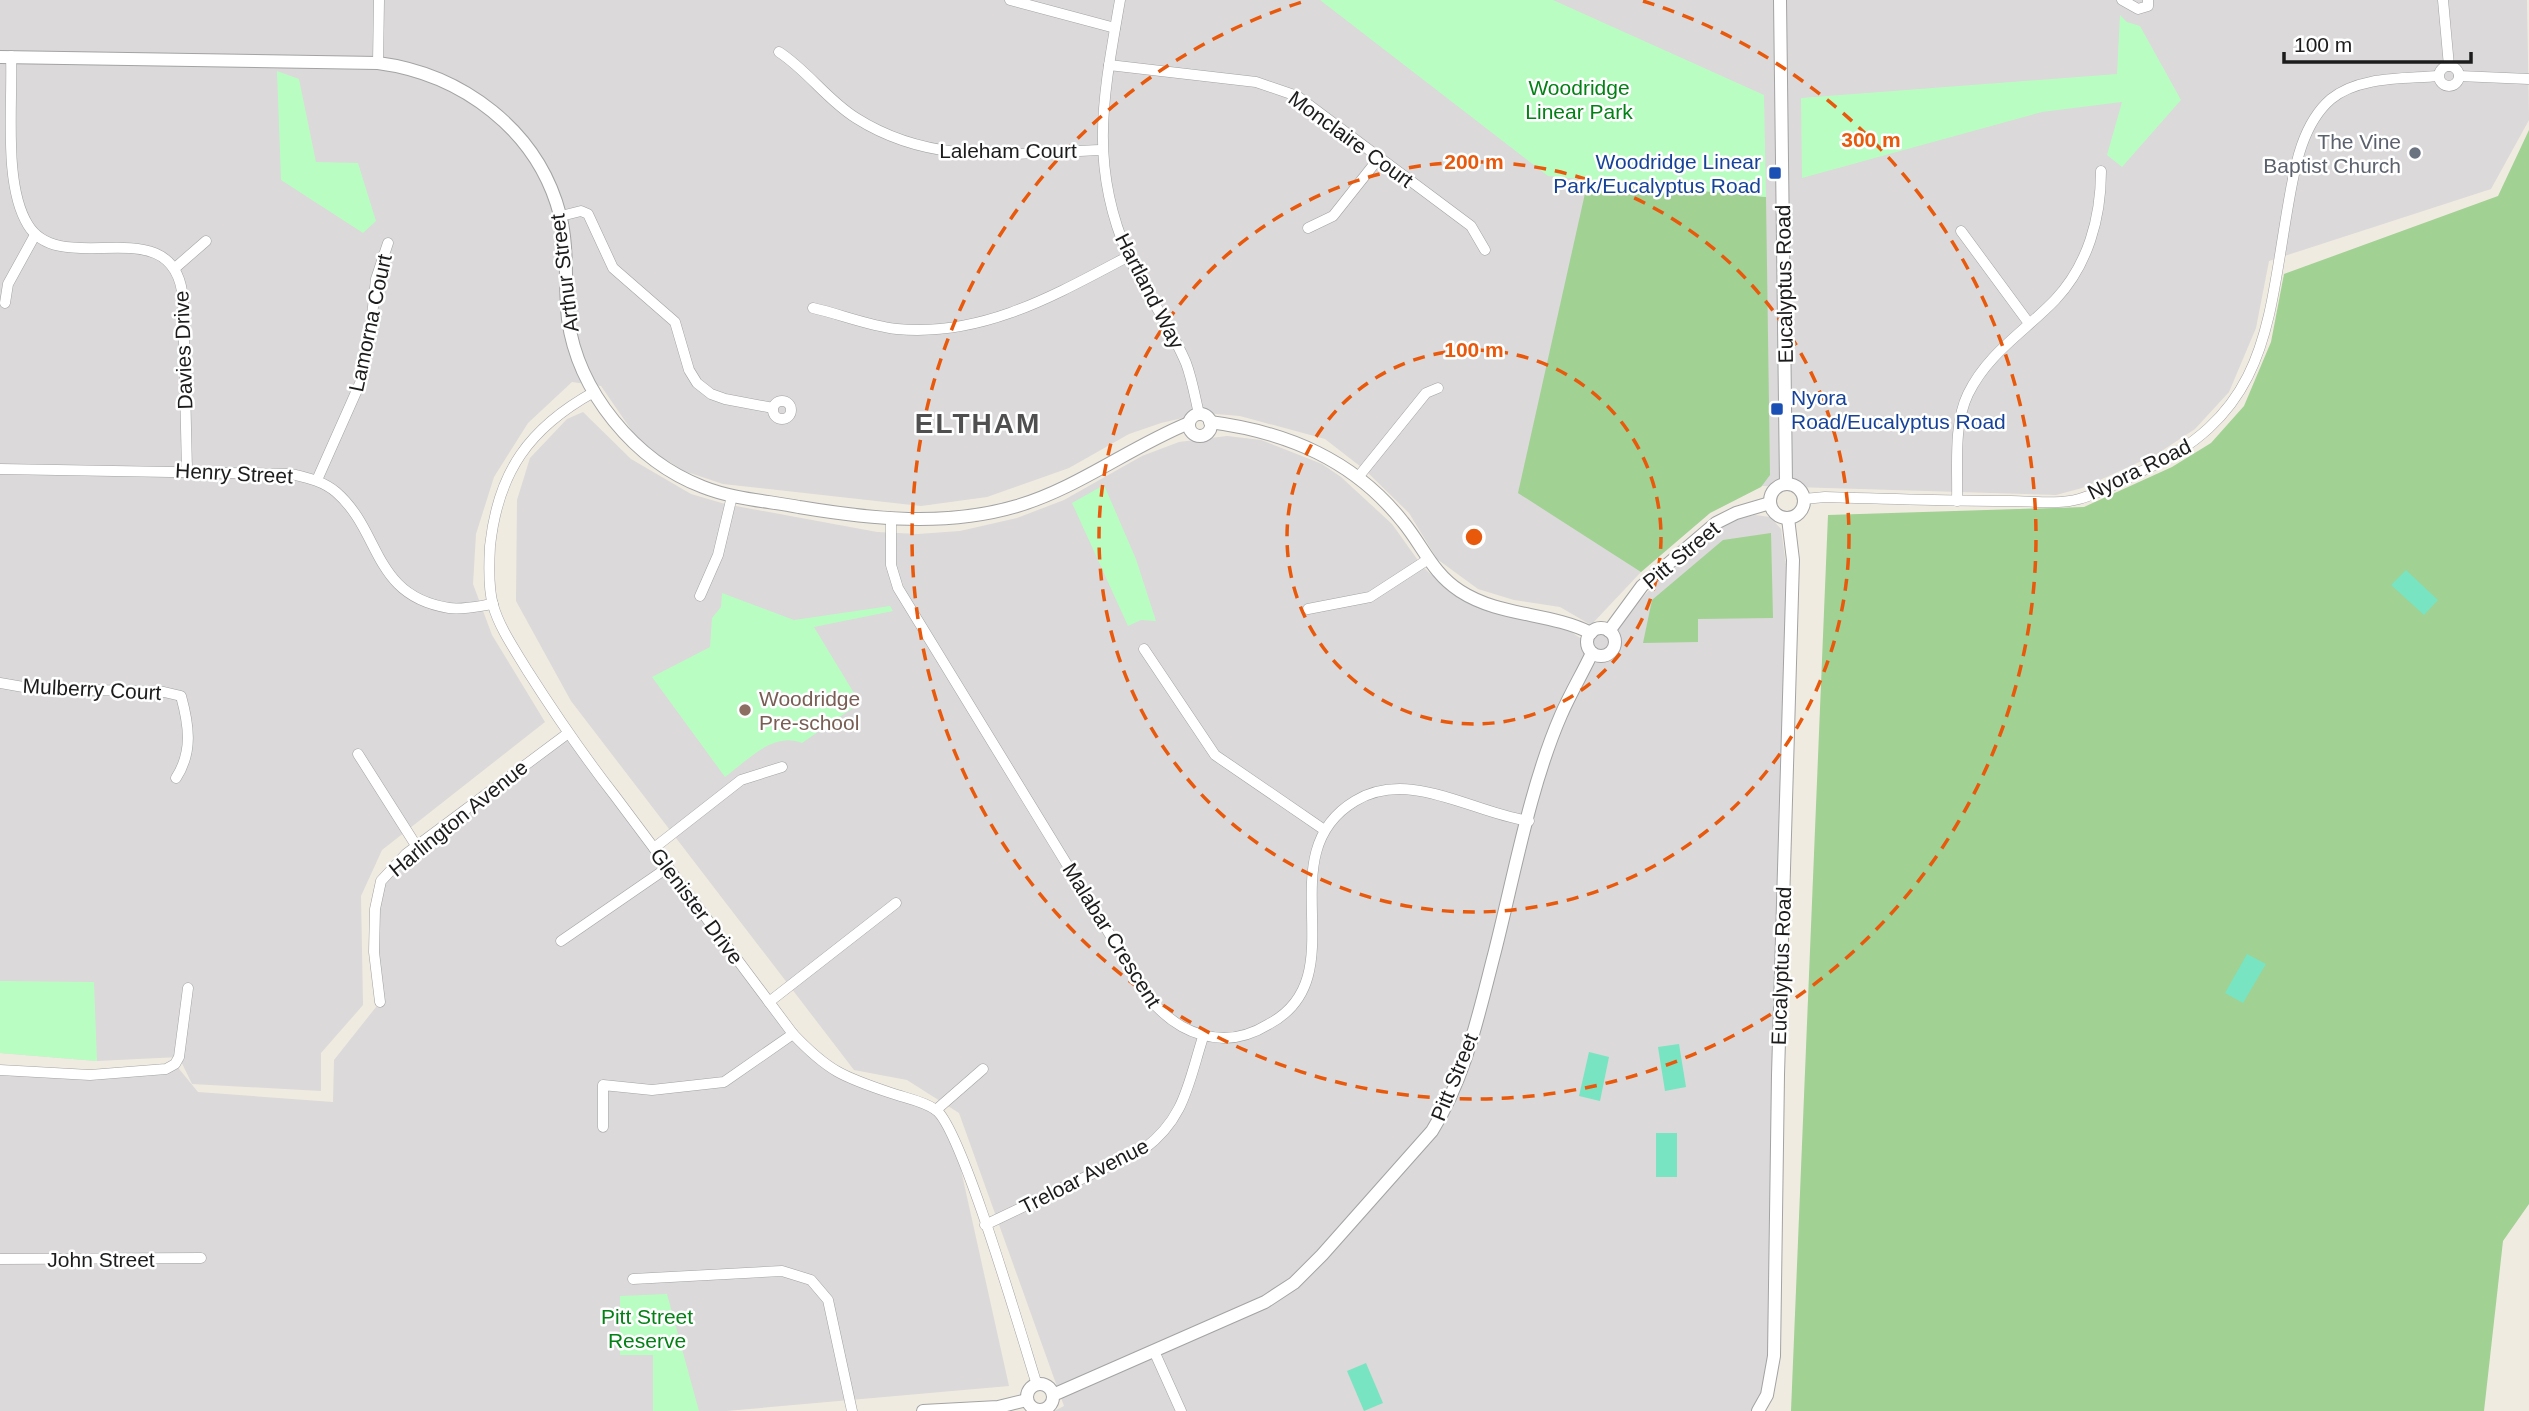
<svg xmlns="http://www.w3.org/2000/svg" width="2529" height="1411" viewBox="0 0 2529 1411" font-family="Helvetica,sans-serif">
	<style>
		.residential { fill: #dbd9d9 }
		.forest { fill: #a1d193 }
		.park { fill: #bafdc3 }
		.pitch { fill: #79e4c1 }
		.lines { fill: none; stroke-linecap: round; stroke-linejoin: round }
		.minor-casing { stroke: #a3a3a3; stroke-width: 11 }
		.tertiary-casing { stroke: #a3a3a3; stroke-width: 14 }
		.minor { stroke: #fff; stroke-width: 10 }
		.tertiary { stroke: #fff; stroke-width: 12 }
		.ring { fill: none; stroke: #e8590c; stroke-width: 3.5; stroke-dasharray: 12 9 }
		.worship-dot { fill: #6b7280; stroke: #fff; stroke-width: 2.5 }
		.transit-dot { fill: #1a4fb4; stroke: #fff; stroke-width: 2.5 }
		.education-dot { fill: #8d6e63; stroke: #fff; stroke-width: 2.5 }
		.labels { text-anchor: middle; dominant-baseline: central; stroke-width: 5; stroke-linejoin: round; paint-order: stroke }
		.park-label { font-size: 21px; fill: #048116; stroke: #fff }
		.street-label { font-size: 21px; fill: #1c1c1c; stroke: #fff }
		.worship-label { font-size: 21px; fill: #5b616d; stroke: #fff; text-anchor: end }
		.transit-label { font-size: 21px; fill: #164399; stroke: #fff; text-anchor: end }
		.education-label { font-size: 21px; fill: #785e54; stroke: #fff; text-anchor: start }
		.district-label { font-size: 28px; font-weight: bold; letter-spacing: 2px; fill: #4f4f4f; stroke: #fff }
		.centre { fill: #e8590c; stroke: #fff; stroke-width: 3.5 }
		.ring-label { font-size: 21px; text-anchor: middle; font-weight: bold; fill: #e8590c; stroke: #fff; stroke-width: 5; stroke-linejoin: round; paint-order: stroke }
	</style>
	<rect width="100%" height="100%" fill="#efebe1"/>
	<g class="residential">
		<path d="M0 0H2527L2529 120 2491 189 2269 261 2256 328 2229 392 2195 429 2157 454 2082 488 2056 495 1762 486 1710 513 1641 572 1591 625 1560 607 1514 600 1478 589 1437 559 1409 513 1365 470 1325 439 1240 416 1204 413 1161 423 1129 434 1069 468 987 497 921 506 723 484 684 471 641 444 601 386 572 382 528 423 494 477 476 534 473 584 492 635 545 722 382 850 361 896 363 1005 321 1053V1091L192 1084 179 1057 97 1061 0 1053Z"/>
		<path d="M583 412 631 459 691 494 725 504 877 532 918 534 960 531 1017 518 1064 500 1142 456 1179 442 1227 436 1261 440 1322 464 1341 477 1392 524 1422 566 1439 582 1473 605 1494 613 1567 629 1580 638 1614 627 1663 576 1716 530 1736 519 1755 515 1770 517 1781 529 1786 565 1774 1356 1755 1411H1054L1064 1406 959 1113 907 1080 854 1070 571 701 516 601 517 500 530 458 567 419Z"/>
		<path d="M567 734 821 1064 926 1105 953 1134 1009 1386 726 1411H0V1071L90 1075 175 1064 198 1092 333 1102 334 1060 380 1002 374 952 381 881 406 854Z"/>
	</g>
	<g class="forest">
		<path d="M2529 130V1204L2503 1241 2484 1411H1791L1828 515 2084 507 2172 467 2211 443 2244 406 2271 342 2284 274 2498 196Z"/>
		<path d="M1588 180 1766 197 1770 475 1761 487 1710 513 1641 572 1518 493Z"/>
		<path d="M1771 533 1773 618 1698 619V642L1643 643 1652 600 1723 540Z"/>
	</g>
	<g class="park">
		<path d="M1320 0H1553L1764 95 1766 197 1548 176Z"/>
		<path d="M2120 15 2127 22 2140 26 2181 100 2122 167 2107 155 2122 102 2042 112 1802 178 1801 98 2117 74Z"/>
		<path d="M277 71 299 79 316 162 358 163 376 221 363 233 281 180Z"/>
		<path d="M1104 485 1136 559 1156 621 1141 620 1128 626 1072 503Z"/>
		<path d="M722 593 794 620 890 606 893 611 814 627 860 703 802 743C773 731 747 761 725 777L652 677 710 647 712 618 721 607Z"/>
		<path d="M0 981 94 982 97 1061 0 1053Z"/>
		<path d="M667 1294 699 1411H653V1355H620V1296Z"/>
	</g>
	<g class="pitch">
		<path d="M2406 570 2438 600 2424 615 2391 585Z"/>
		<path d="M2247 954 2266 964 2243 1003 2225 993Z"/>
		<path d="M1679 1044 1686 1087 1665 1091 1658 1047Z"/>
		<path d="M1589 1052 1609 1057 1600 1101 1579 1096Z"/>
		<rect x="1656" y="1133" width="21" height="44"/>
		<path d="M1366 1363 1383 1403 1364 1411 1347 1371Z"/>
	</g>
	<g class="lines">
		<defs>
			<g id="minor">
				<path d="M1010 0 1115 28"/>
				<path d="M1120 0C1104 93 1088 164 1128 255 1145 292 1170 325 1186 363 1192 379 1195 397 1199 414"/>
				<path d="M2122 0 2138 9 2148 6V0"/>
				<path d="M2443 0 2449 66"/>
				<path d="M779 52C808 71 827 100 856 118 933 167 1014 153 1101 150"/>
				<path d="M11 56C13 104 3 185 28 225 62 281 175 205 183 299L187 471"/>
				<path d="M378 63 379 0"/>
				<path d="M1109 65 1256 82 1297 96 1471 226 1485 250"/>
				<circle cx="2449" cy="76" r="10"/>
				<path d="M2459 76 2529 79"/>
				<path d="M561 216 581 211 588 214 613 268 675 322 689 370 697 383 711 394 725 399 773 408"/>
				<path d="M1308 228 1333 216 1379 158"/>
				<path d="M1961 231 2028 322"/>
				<path d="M175 268 206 241"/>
				<path d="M5 303 8 284 35 235"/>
				<path d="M813 308C840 314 869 326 897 329 983 337 1055 295 1129 256"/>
				<path d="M594 392C529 428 498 472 490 546 489 564 488 588 493 605 499 627 515 650 527 670 555 714 583 755 615 796 674 875 734 954 793 1034 828 1071 843 1077 891 1093 905 1098 924 1101 936 1110 962 1129 1023 1341 1037 1385"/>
				<circle cx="782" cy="410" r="9"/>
				<path d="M0 469 291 474C308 478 323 481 336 492 382 532 372 596 449 608 463 610 479 606 493 604"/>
				<path d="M1359 476 1426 393 1438 388"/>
				<path d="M317 480 361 381 369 344 376 279 388 243"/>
				<path d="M1804 499 1825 497C1887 499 1949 501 2011 501 2032 501 2058 505 2079 499 2101 493 2122 481 2142 471 2270 412 2267 324 2289 200 2295 165 2303 123 2331 99 2359 76 2404 79 2438 76"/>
				<path d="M1957 501C1958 467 1953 425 1968 394 1988 353 2024 332 2055 300 2088 265 2101 218 2101 171"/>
				<path d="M891 518V565L898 588 1148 997C1169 1022 1192 1037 1224 1038 1241 1038 1256 1032 1269 1024 1359 976 1265 855 1355 801 1409 768 1473 813 1529 821"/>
				<path d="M700 596 718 555 732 496"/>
				<path d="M1308 609 1370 597 1427 560"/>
				<path d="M1144 649 1215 755 1323 829"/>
				<path d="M0 683 29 688 164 692 181 696C189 725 193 752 176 778"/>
				<path d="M358 754 417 847"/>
				<path d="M654 848 741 780 782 767"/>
				<path d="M561 941 667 868"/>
				<path d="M380 1002 374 952 375 909 381 881 406 854 567 734"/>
				<path d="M769 1002 896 903"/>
				<path d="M0 1070 90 1075 166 1069 175 1064 179 1057 188 988"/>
				<path d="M936 1110 983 1069"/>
				<path d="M603 1127V1085L652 1090 724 1082 793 1034"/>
				<path d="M985 1225 1144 1149C1185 1118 1188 1084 1203 1037"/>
				<path d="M0 1259 201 1258"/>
				<path d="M633 1279 782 1271 811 1280 828 1300 852 1411"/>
				<path d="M1154 1351 1181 1411"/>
			</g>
			<g id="tertiary">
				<path d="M1780 0 1786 484"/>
				<path d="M0 57 378 63C462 74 538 130 560 215 569 249 564 285 568 319 578 392 635 461 703 487 733 499 768 501 799 507 871 519 946 527 1017 506 1078 488 1130 447 1189 423"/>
				<circle cx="1200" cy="425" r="11"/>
				<path d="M1210 422C1287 432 1354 460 1403 522 1423 546 1432 573 1460 591 1500 617 1549 612 1591 633"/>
				<circle cx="1787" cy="501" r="17"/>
				<circle cx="1601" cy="642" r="14"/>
				<path d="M1609 631 1642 586 1716 523 1736 513 1770 503"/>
				<circle cx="1040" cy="1397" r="13"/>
				<path d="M1053 1395 1265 1302 1294 1283 1322 1255 1432 1131C1466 1077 1479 1012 1495 951 1514 876 1530 786 1561 715 1570 694 1582 674 1592 653"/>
				<path d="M923 1411 998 1407 1027 1400"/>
				<path d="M1758 1411 1767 1395 1774 1356 1778 1075 1793 560 1788 518"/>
			</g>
		</defs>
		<use href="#minor" class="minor-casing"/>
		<use href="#tertiary" class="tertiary-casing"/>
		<use href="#minor" class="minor"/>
		<use href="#tertiary" class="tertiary"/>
	</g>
	<g class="ring">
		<circle cx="1474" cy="537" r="187"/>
		<circle cx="1474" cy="537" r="375"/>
		<path d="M1643 1A562 562 0 1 1 1305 1"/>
	</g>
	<circle class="worship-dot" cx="2415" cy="153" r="7"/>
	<g class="transit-dot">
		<rect x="1768" y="166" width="14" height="14" rx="3.5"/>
		<rect x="1770" y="402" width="14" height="14" rx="3.5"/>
	</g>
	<circle class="education-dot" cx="745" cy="710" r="7"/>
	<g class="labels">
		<g class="park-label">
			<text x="1579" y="87">Woodridge<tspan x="1579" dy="24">Linear Park</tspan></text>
			<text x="647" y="1316">Pitt Street<tspan x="647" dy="24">Reserve</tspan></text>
		</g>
		<g class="street-label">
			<text transform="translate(1351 139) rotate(36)">Monclaire Court</text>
			<text x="1008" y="150">Laleham Court</text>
			<text transform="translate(564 273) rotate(-97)">Arthur Street</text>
			<text transform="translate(1784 284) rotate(-91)">Eucalyptus Road</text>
			<text transform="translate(1150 291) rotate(63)">Hartland Way</text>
			<text transform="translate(370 323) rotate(-78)">Lamorna Court</text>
			<text transform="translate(183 350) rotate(-92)">Davies Drive</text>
			<text transform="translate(2139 469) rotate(-26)">Nyora Road</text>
			<text transform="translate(234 473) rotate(3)">Henry Street</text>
			<text transform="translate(1681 555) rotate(-40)">Pitt Street</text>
			<text transform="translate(92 689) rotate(3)">Mulberry Court</text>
			<text transform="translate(458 818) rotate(-39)">Harlington Avenue</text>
			<text transform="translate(697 906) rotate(53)">Glenister Drive</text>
			<text transform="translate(1112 935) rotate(58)">Malabar Crescent</text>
			<text transform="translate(1781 966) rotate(-88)">Eucalyptus Road</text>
			<text transform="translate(1454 1077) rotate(-68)">Pitt Street</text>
			<text transform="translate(1084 1176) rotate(-27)">Treloar Avenue</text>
			<text x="101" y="1259">John Street</text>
		</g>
		<g class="worship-label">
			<text x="2401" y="141">The Vine<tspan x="2401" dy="24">Baptist Church</tspan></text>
		</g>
		<g class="transit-label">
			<text x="1761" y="161">Woodridge Linear<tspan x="1761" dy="24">Park/Eucalyptus Road</tspan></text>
			<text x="1791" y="397" text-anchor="start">Nyora<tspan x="1791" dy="24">Road/Eucalyptus Road</tspan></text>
		</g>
		<g class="education-label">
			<text x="759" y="698">Woodridge<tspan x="759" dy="24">Pre-school</tspan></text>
		</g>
		<g class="district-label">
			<text x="978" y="423">ELTHAM</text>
		</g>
	</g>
	<circle cx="1474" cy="537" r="10" class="centre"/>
	<g class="ring-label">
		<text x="1871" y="147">300 m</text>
		<text x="1474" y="169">200 m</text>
		<text x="1474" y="357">100 m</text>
	</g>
	<path d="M2284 52v10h187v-10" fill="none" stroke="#1c1c1c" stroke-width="3.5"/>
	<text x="2294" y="52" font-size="21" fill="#1c1c1c" stroke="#ffffff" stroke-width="5" paint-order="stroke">100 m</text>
</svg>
